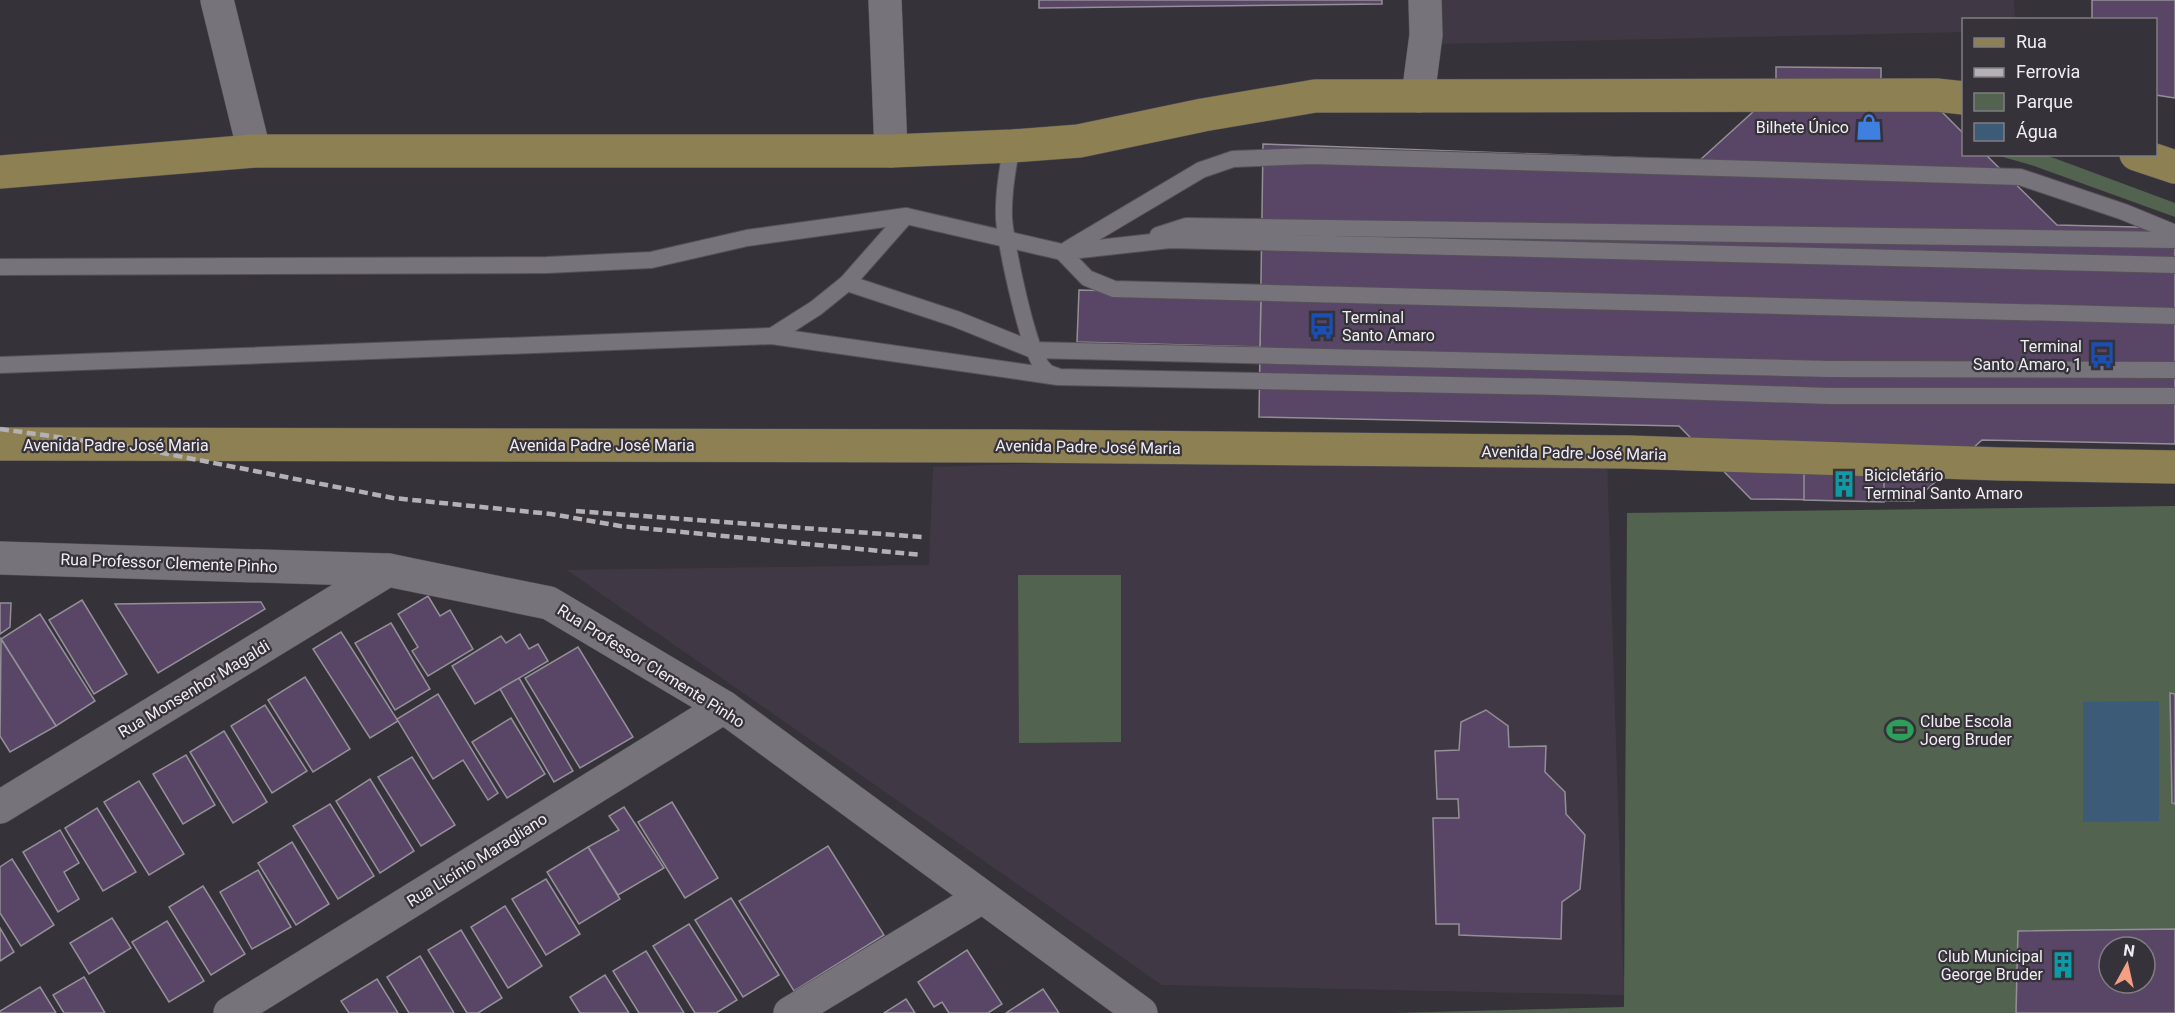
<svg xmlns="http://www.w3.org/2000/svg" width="2175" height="1013" viewBox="0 0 2175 1013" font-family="Roboto,sans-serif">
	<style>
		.built { fill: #403945 }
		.green { fill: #52644f; fill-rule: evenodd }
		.water { fill: #3c5b76 }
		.building { fill: #594666; stroke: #938f97; stroke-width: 1.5; fill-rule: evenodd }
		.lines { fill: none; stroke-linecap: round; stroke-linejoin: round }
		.service-casing { stroke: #555157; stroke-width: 18 }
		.minor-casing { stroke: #555157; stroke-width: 34 }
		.primary-casing { stroke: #555157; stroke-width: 34 }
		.service { stroke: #77737b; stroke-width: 16 }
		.minor { stroke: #77737b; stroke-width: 33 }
		.primary { stroke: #8d8153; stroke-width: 33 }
		.rail { stroke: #b4b1b6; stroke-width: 4.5; stroke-dasharray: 9 4.5; stroke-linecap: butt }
		.labels { text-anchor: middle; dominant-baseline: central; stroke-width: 4.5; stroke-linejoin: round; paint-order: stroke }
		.poi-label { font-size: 16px; fill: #f0edf2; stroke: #363239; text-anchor: end }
		.street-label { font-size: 16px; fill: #f0edf2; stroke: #363239 }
	</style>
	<rect width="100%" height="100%" fill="#363239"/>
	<g class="built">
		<path d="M1439 0H2014L2015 19 1964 20 1963 32 1439 44Z"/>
		<path d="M1168 459 1607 460 1624 995 1162 985 567 570 929 565 933 467Z"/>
	</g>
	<g class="green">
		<path d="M2040 154 2054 158 2175 203V217L2031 165 1996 155Z"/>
		<path d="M2175 506V1013H1394L1624 1007 1627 513ZM2109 947H2145V983H2109Z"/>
		<path d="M1018 575H1121V742L1019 743Z"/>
	</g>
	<path class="water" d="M2159 701V821L2083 822V702Z"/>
	<g class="building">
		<path d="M1039 0H1382V4L1039 8Z"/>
		<path d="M2092 0H2175V98L2156 95V20H2092Z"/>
		<path d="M1776 67 1881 68V111H1776Z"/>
		<path d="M1843 110H1894V145L1843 144Z"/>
		<path d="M1754 111H1941L1964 134V154H1985L2057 225 2175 228V444L1982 440 1914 501 1751 499 1679 426 1259 417 1263 144 1700 160Z"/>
		<path d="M1079 290 1261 295 1260 347 1077 342Z"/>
		<path d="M1804 466 1884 467V502L1804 500Z"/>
		<path d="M428 596 440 616 450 610 473 649 428 676 412 651 418 647 398 614Z"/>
		<path d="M82 600 127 674 94 694 49 620Z"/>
		<path d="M261 602 265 609 158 673 115 604Z"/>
		<path d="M0 603H11L10 627 0 634Z"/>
		<path d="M40 614 95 701 56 726 1 639Z"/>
		<path d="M391 623 430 689 395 710 355 643Z"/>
		<path d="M341 632 398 721 370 738 313 649Z"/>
		<path d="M520 634 529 649 538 644 548 661 475 704 452 666 501 636 506 643Z"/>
		<path d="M1 639 56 726 10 752 0 736Z"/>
		<path d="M578 647 633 737 580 768 525 678Z"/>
		<path d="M305 677 350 749 313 772 268 700Z"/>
		<path d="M519 678 573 771 554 782 500 689Z"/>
		<path d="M2170 693 2175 694V804L2172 803Z"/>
		<path d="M438 694 498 793 488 800 463 760 433 779 398 721 397 719Z"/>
		<path d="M265 705 307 771 272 793 231 726Z"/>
		<path d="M1486 710 1508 726 1509 747 1546 746 1545 772 1565 792 1566 814 1585 835 1580 889 1562 902 1561 939 1459 935V924H1436L1433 818H1459L1458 799H1437L1435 751 1459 750 1461 722Z"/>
		<path d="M511 718 545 774 507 798 472 742Z"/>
		<path d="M224 731 267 802 233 823 190 752Z"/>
		<path d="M186 755 215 805 183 824 153 774Z"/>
		<path d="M412 757 455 825 421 846 378 777Z"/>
		<path d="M370 779 414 851 380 873 336 801Z"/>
		<path d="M139 781 184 854 149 875 104 802Z"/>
		<path d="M672 802 718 878 685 898 638 822Z"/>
		<path d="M330 804 374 876 338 899 293 826Z"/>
		<path d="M624 807 664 868 618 895 588 847 619 830 609 816Z"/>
		<path d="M97 808 136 872 103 891 65 828Z"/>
		<path d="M60 830 79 863 64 872 79 899 58 912 23 852Z"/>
		<path d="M292 842 329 904 296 925 258 863Z"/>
		<path d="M828 846 884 935 794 991 739 901Z"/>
		<path d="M588 847 620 899 579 924 547 872Z"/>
		<path d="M12 859 54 925 21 946 0 913V867Z"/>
		<path d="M258 870 291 927 252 949 220 892Z"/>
		<path d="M546 879 580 934 546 955 512 899Z"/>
		<path d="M203 886 245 954 211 975 169 907Z"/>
		<path d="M731 898 779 975 743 997 695 920Z"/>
		<path d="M505 906 542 966 508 988 471 927Z"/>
		<path d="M112 918 131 948 89 974 70 943Z"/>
		<path d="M167 921 204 981 169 1002 132 942Z"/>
		<path d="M689 924 737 1000 716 1013H695L653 946Z"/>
		<path d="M0 928 14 952 0 961Z"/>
		<path d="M2175 929V1013H2016L2018 931ZM2109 947H2145V983H2109Z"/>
		<path d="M461 930 502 998 478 1013H467L428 950Z"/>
		<path d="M967 950 1002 1004 988 1013H949L942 1002 934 1007 918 982Z"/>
		<path d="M646 951 684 1013H639L613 971Z"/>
		<path d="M420 956 454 1013H409L387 977Z"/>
		<path d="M605 975 629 1013H580L570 997Z"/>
		<path d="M84 977 105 1013H64L53 995Z"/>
		<path d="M377 979 398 1013H349L341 1001Z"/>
		<path d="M40 987 56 1013H0V1011Z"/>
		<path d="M1043 989 1059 1013H1006Z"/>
		<path d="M906 999 915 1013H884Z"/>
	</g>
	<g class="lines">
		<defs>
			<g id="service">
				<path d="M1012 146C1007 170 1003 195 1004 219 1006 244 1028 355 1045 370 1047 373 1054 375 1057 376"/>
				<path d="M1158 235 1186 226 2175 240"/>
				<path d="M1068 249 1201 170 1233 159 1313 156 2020 177 2124 212 2175 233"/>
				<path d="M1062 252 1087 278 1114 289 2175 316"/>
				<path d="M0 267 547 265 651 260 747 238 906 216 1062 252 1170 240 2175 265"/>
				<path d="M847 283 956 319 1033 350 1829 369 2175 370"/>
				<path d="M772 336 816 308 847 283 906 216"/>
				<path d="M0 365 772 336 1058 377 1556 387 1829 396H2175"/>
			</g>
			<g id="minor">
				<path d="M217 0 254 151"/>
				<path d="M885 0 891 151"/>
				<path d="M1418 96 1426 35 1425 0"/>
				<path d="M0 558 388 570 549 603 724 707 1141 1013"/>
				<path d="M0 807 388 570"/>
				<path d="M230 1013 724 707"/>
				<path d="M790 1013 982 897"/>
			</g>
			<g id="primary">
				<path d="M2136 154 2175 167"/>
				<path d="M0 172 254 151H891L1012 146 1079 141 1203 115 1315 96 1936 95 1964 98"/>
				<path d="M0 444 1013 446 1628 452 2001 464 2175 467"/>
			</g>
		</defs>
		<use href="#service" class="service-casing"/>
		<use href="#minor" class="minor-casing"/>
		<use href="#primary" class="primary-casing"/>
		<use href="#service" class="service"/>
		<use href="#minor" class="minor"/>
		<use href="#primary" class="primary"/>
		<g class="rail">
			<path d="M0 429 137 448 393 498 551 514 620 526 922 555"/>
			<path d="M576 511 923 537"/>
		</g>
	</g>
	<defs>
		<symbol id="shop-bare" viewBox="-9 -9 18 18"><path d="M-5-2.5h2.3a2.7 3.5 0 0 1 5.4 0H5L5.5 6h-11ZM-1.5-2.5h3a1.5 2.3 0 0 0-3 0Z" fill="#3f7fe0" stroke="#363239" stroke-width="2.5" paint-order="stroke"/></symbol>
		<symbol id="bus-bare" viewBox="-9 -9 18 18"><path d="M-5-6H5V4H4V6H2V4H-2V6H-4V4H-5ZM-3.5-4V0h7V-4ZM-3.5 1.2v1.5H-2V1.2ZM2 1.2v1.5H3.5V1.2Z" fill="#1a4fb4" stroke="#363239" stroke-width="2.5" paint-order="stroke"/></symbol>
		<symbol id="building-bare" viewBox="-9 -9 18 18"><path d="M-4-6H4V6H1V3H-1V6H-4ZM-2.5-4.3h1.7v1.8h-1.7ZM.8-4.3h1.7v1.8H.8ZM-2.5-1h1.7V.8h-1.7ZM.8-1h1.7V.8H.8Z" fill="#0f9aa8" stroke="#363239" stroke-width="2.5" paint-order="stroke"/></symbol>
		<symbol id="stadium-bare" viewBox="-9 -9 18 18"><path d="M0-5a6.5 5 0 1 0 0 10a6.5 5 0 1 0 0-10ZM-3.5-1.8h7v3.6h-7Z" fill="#2e9e5b" stroke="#363239" stroke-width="2.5" paint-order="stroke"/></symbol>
	</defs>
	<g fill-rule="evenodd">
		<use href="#shop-bare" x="1850" y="108" width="38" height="38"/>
		<use href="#bus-bare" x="1303" y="307" width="38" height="38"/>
		<use href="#bus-bare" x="2083" y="336" width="38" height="38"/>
		<use href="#building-bare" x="1825" y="465" width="38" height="38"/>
		<use href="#stadium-bare" x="1881" y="711" width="38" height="38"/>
		<use href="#building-bare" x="2044" y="946" width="38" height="38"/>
	</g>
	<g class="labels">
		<g class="poi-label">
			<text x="1849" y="127">Bilhete Único</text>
			<text x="1342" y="317" text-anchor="start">Terminal<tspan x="1342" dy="18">Santo Amaro</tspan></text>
			<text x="2082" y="346">Terminal<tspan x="2082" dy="18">Santo Amaro, 1</tspan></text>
			<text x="1864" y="475" text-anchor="start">Bicicletário<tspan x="1864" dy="18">Terminal Santo Amaro</tspan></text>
			<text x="1920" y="721" text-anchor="start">Clube Escola<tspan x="1920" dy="18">Joerg Bruder</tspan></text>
			<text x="2043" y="956">Club Municipal<tspan x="2043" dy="18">George Bruder</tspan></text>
		</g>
		<g class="street-label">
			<text x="116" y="445">Avenida Padre José Maria</text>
			<text x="602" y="445">Avenida Padre José Maria</text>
			<text transform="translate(1088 447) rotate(1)">Avenida Padre José Maria</text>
			<text transform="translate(1574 453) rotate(1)">Avenida Padre José Maria</text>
			<text transform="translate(169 563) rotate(2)">Rua Professor Clemente Pinho</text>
			<text transform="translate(651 666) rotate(32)">Rua Professor Clemente Pinho</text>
			<text transform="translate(194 689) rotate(-31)">Rua Monsenhor Magaldi</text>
			<text transform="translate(477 860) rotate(-32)">Rua Licínio Maragliano</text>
		</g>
	</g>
	<rect x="1962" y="18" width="195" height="138" fill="#363239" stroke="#807d83" stroke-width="1.5"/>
	<rect x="1974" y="38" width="30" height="9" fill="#8d8153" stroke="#807d83" stroke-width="1.5"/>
	<text x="2016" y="48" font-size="18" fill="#f0edf2">Rua</text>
	<rect x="1974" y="68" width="30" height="9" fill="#b4b1b6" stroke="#807d83" stroke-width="1.5"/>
	<text x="2016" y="78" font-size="18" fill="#f0edf2">Ferrovia</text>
	<rect x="1974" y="93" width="30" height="18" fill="#52644f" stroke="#807d83" stroke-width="1.5"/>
	<text x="2016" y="108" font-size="18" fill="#f0edf2">Parque</text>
	<rect x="1974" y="123" width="30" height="18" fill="#3c5b76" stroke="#807d83" stroke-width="1.5"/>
	<text x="2016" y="138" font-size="18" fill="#f0edf2">Água</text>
	<g transform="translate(2127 965) rotate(8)"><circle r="28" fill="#363239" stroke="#807d83" stroke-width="1.5"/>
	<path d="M0-4.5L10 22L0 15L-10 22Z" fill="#f39f84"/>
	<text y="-9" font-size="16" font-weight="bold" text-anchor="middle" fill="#f0edf2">N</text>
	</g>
</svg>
